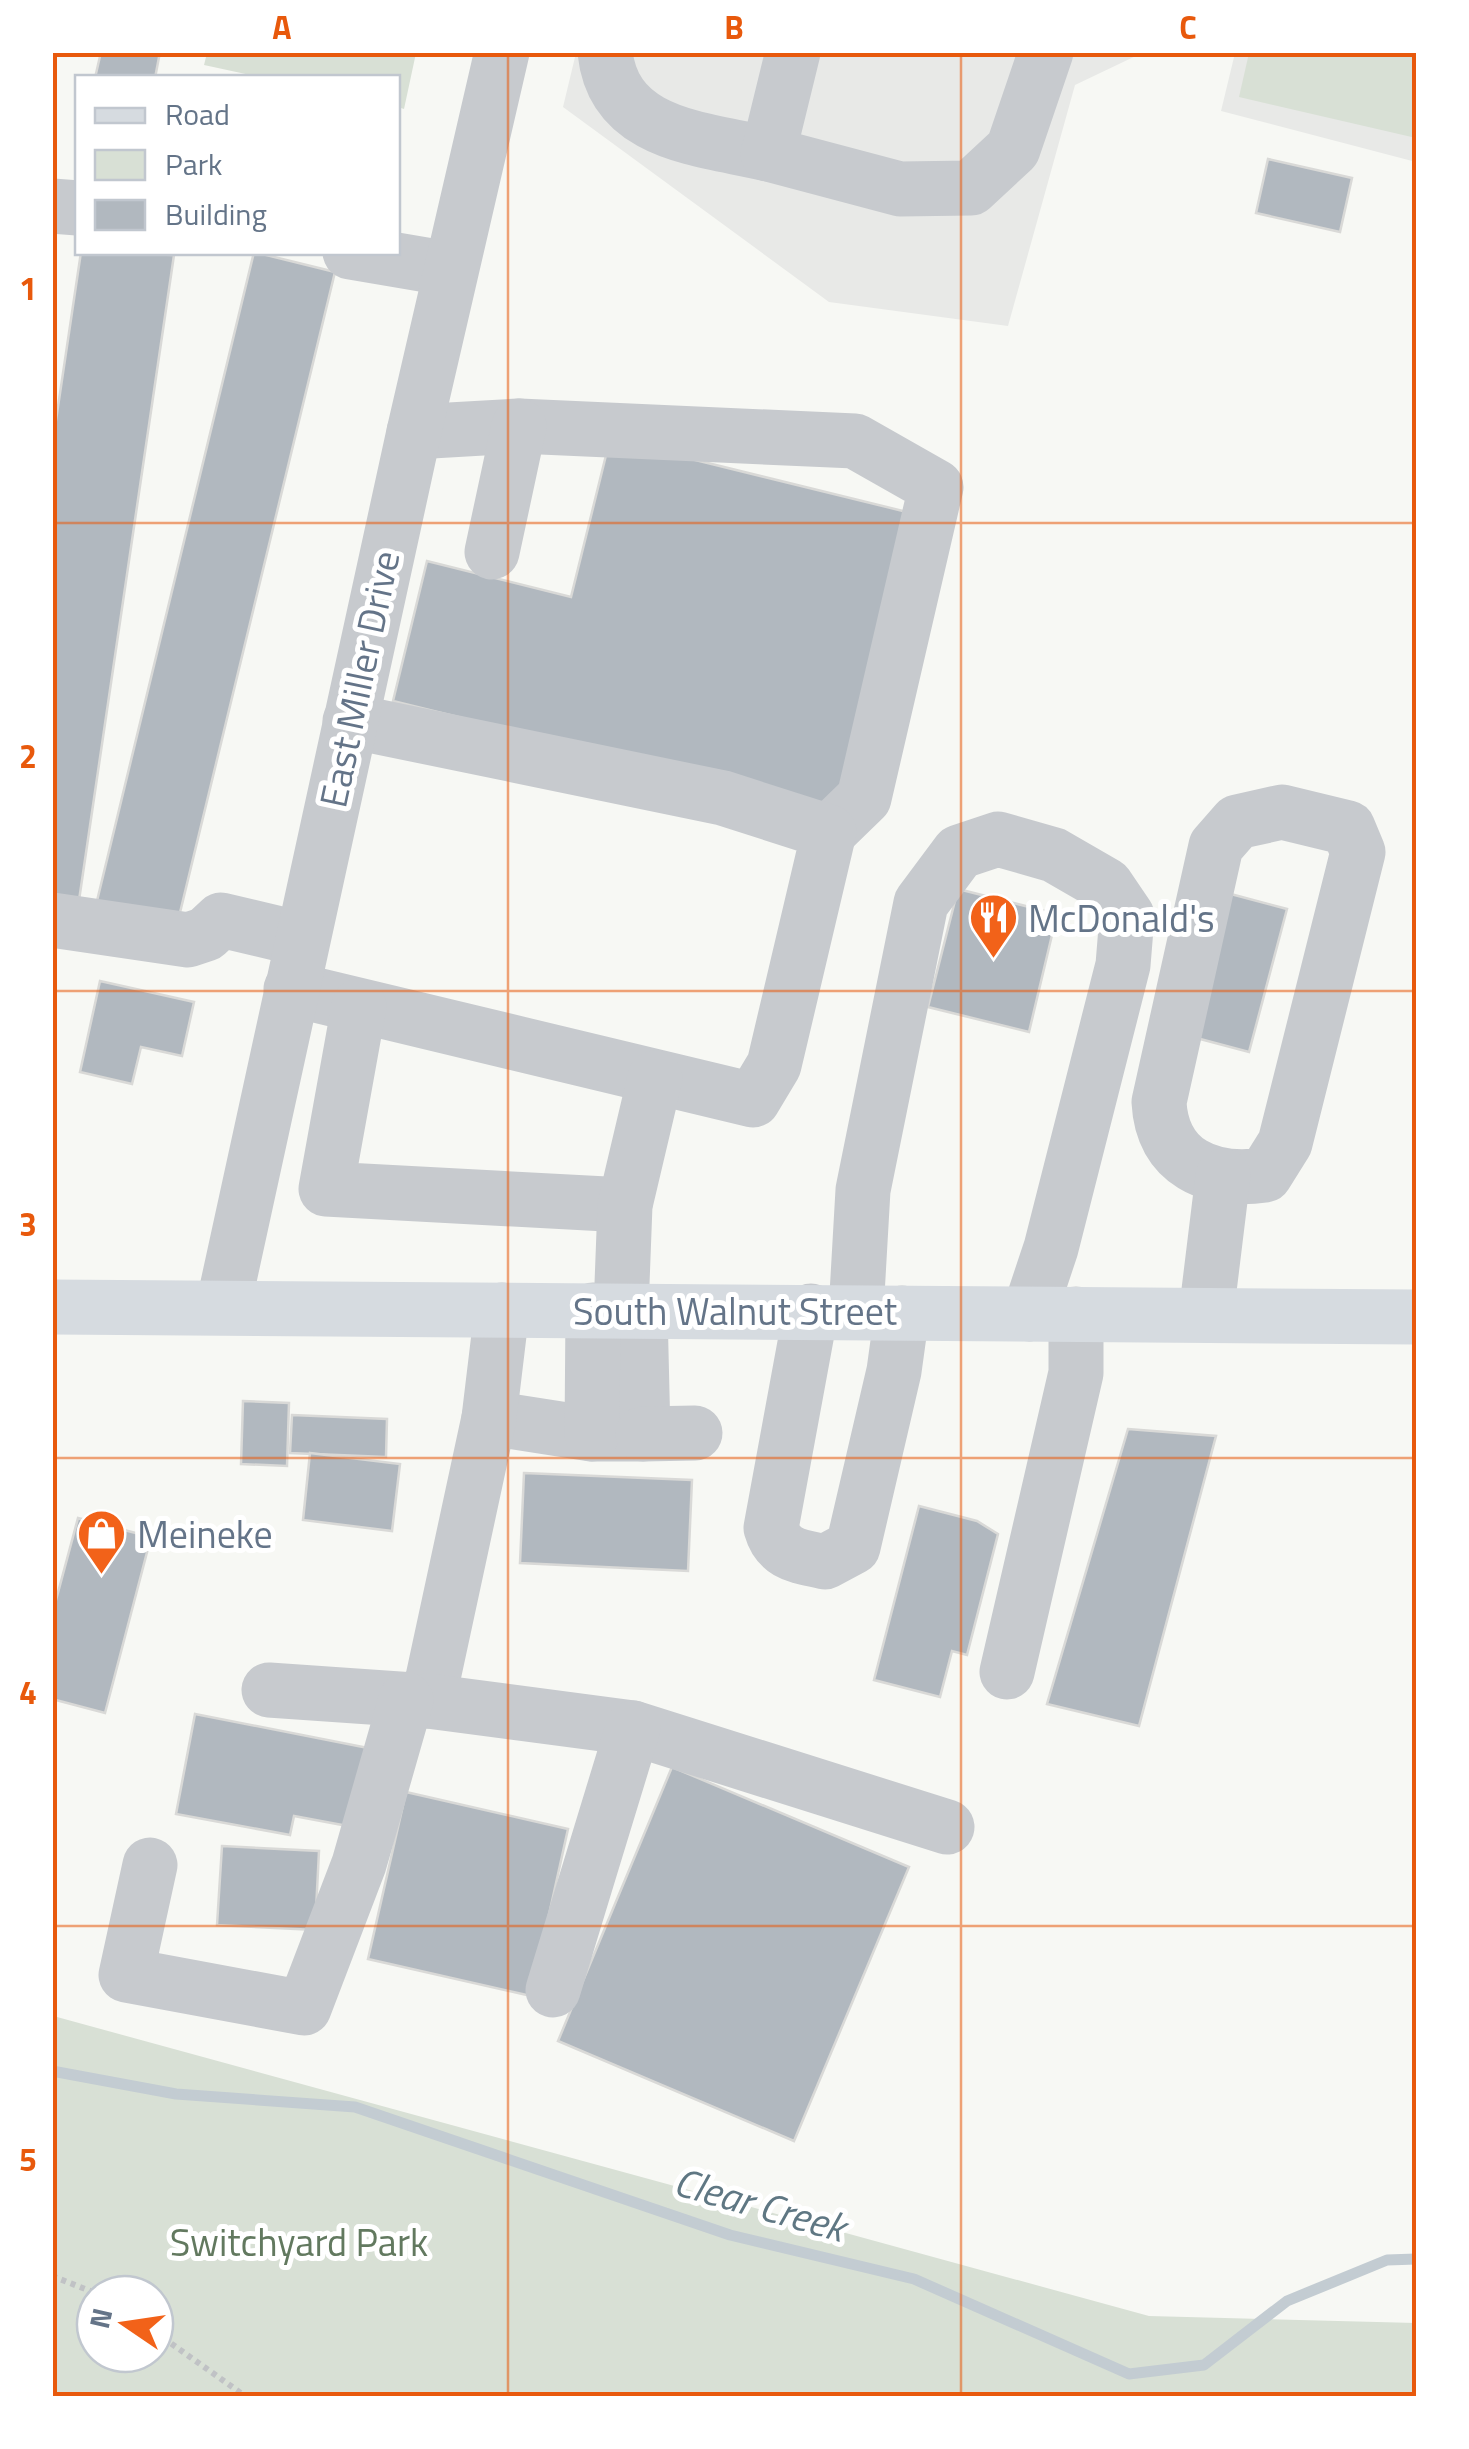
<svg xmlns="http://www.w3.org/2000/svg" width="1469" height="2449" viewBox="0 0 1469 2449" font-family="'Titillium Web',sans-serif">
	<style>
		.built { fill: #e8e9e7 }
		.green { fill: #d8e0d5; fill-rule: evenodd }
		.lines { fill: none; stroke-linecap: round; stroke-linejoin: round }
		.stream { stroke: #c3ccd2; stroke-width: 11 }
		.building { fill: #b1b8bf; stroke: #d9d9d7; stroke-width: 2.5 }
		.path { stroke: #c0c2c5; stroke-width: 6; stroke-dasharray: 5 5; stroke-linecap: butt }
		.minor { stroke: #c7cace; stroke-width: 55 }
		.major { stroke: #d6dbe0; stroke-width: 55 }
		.grid { fill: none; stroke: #e8590c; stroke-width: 2.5; stroke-opacity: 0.55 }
		.labels { text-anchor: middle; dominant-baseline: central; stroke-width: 10; stroke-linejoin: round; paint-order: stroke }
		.street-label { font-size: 38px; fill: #647488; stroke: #fff }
		.poi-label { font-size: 38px; fill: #647488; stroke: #fff; text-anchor: start }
		.park-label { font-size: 38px; fill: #62795f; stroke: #fff }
		.water-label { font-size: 40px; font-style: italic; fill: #5f7783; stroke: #fff }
		.neatline { fill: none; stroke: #e8590c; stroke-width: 4 }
		.grid-label { font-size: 32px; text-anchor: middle; font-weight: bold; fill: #e8590c }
	</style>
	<rect width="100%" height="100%" fill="#f7f8f4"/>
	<g class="built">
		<path d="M576 53H1142L1075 85 1008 326 829 302 563 107Z"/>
		<path d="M1235 53H1416V162L1221 111Z"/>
	</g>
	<g class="green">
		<path d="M207 53V52L416 53 404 109 398 107V78L260 77 204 65Z"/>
		<path d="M1249 53H1416V138L1239 97Z"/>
		<path d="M53 2011 57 2017 1149 2316 1416 2323V2396H53ZM95 2294H155V2354H95Z"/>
	</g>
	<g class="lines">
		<path class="stream" d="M52 2071 176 2094 355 2107 730 2235 914 2279 1129 2374 1204 2365 1287 2301 1387 2260 1416 2259"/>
	</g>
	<g class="building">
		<path d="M101 52H160L155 78H95Z"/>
		<path d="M1268 159 1352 178 1340 232 1256 213Z"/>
		<path d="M81 252 174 255 77 914 52 910V447Z"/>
		<path d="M254 252 335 272 177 925 96 905Z"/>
		<path d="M610 439 907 512 835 810 393 701 427 561 571 597Z"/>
		<path d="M958 889 1057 914 1029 1032 928 1007Z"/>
		<path d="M1227 893 1287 909 1249 1052 1189 1036Z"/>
		<path d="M100 981 194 1002 182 1056 141 1047 132 1084 80 1072Z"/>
		<path d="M243 1401 289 1403 287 1466 241 1464Z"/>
		<path d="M292 1415 387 1419 386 1457 290 1453Z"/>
		<path d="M1128 1429 1216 1436 1139 1726 1047 1704Z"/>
		<path d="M310 1453 400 1464 392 1531 303 1520Z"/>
		<path d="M524 1473 692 1480 688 1571 520 1563Z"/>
		<path d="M919 1506 977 1521 998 1534 967 1655 952 1651 940 1697 874 1680Z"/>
		<path d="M78 1518 151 1537 105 1713 52 1699V1615Z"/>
		<path d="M195 1714 368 1748 353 1827 294 1816 290 1835 176 1814Z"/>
		<path d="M672 1767 909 1867 794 2141 558 2041Z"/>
		<path d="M406 1792 568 1829 531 1996 368 1959Z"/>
		<path d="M222 1846 319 1851 315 1930 217 1925Z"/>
	</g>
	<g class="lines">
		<g class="path">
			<path d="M52 2276 98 2294"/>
			<path d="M155 2332 245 2396"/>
		</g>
		<g class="minor">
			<path d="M605 52C614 136 701 138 768 154"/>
			<path d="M793 52 768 154 900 189 971 188 1013 149 1046 52"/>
			<path d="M52 206 78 208"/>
			<path d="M350 252 450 269"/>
			<path d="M414 432 519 426 855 441 936 487 864 798 829 832"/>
			<path d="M492 552 519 426"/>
			<path d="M1282 812 1348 828 1358 852 1285 1143 1265 1175C1210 1183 1162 1163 1159 1102L1216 846 1237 822Z"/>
			<path d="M52 920 188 940 206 934 221 920 301 939"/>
			<path d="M291 989 753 1100 774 1065 829 832 723 798 350 721"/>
			<path d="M359 1006 326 1189 625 1205"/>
			<path d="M223 1307 414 432 502 52"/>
			<path d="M621 1310 625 1205 655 1078"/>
			<path d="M811 1311 771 1528C779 1556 800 1556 825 1562L853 1547 894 1371 902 1313"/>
			<path d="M856 1312 863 1190 921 903 959 852 998 839 1054 855 1106 885 1127 916 1123 965 1051 1248 1029 1314"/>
			<path d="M1206 1315 1223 1176"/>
			<path d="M489 1418 592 1434H643L640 1310"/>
			<path d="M592 1434 593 1310"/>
			<path d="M643 1434 695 1433"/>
			<path d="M1007 1672 1076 1373V1314"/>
			<path d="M269 1690 428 1701 489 1418 502 1310"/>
			<path d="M428 1701 633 1728 947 1827"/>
			<path d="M150 1865 126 1975 304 2008 359 1864 406 1700"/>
			<path d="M553 1990 633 1728"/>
		</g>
		<path class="major" d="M52 1307 1416 1317"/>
	</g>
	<path class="grid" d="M508 52V2396M961 52V2396M52 523H1416M52 991H1416M52 1458H1416M52 1926H1416"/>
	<defs>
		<symbol id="restaurant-pin" viewBox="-11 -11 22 30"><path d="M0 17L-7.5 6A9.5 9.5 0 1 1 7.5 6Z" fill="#f26219" stroke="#fff"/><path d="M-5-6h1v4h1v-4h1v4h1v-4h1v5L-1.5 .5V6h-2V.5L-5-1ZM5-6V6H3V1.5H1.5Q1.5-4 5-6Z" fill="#fff"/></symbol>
		<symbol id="shop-pin" viewBox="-11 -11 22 30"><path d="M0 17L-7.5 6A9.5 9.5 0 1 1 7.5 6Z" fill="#f26219" stroke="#fff"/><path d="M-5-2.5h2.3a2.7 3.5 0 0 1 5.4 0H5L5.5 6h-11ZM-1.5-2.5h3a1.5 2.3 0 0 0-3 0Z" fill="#fff"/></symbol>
	</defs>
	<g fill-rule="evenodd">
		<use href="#restaurant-pin" x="966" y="890" width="55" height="75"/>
		<use href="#shop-pin" x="74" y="1506" width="55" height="75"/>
	</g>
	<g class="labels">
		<g class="street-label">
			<text transform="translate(359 679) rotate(-78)">East Miller Drive</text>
			<text x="735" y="1311">South Walnut Street</text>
		</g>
		<g class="poi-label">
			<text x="1028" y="918">McDonald's</text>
			<text x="137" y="1534">Meineke</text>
		</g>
		<g class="park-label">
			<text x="299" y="2242">Switchyard Park</text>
		</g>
		<g class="water-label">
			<text transform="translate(760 2204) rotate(16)">Clear Creek</text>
		</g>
	</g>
	<rect width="1469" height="2449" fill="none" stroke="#ffffff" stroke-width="110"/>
	<rect x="75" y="75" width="325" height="180" fill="#ffffff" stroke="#c1c7cf" stroke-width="2.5"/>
	<rect x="95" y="108" width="50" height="15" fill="#d6dbe0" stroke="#c1c7cf" stroke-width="2.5"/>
	<text x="165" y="125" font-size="30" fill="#647488">Road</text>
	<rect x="95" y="150" width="50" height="30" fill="#d8e0d5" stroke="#c1c7cf" stroke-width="2.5"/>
	<text x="165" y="175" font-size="30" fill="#647488">Park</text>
	<rect x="95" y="200" width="50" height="30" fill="#b1b8bf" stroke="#c1c7cf" stroke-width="2.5"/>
	<text x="165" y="225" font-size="30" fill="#647488">Building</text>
	<g transform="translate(125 2324) rotate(283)"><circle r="48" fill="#ffffff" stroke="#c1c7cf" stroke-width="2.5"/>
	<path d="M0-8L18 38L0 25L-18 38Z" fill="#f26219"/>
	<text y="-15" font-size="28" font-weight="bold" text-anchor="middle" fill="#647488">N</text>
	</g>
	<rect x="55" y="55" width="1359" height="2339" class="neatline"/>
	<g class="grid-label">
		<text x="282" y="39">A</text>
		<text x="734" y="39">B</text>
		<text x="1188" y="39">C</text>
		<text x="28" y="300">1</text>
		<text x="28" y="768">2</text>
		<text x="28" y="1236">3</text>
		<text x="28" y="1704">4</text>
		<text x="28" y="2171">5</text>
	</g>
</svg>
